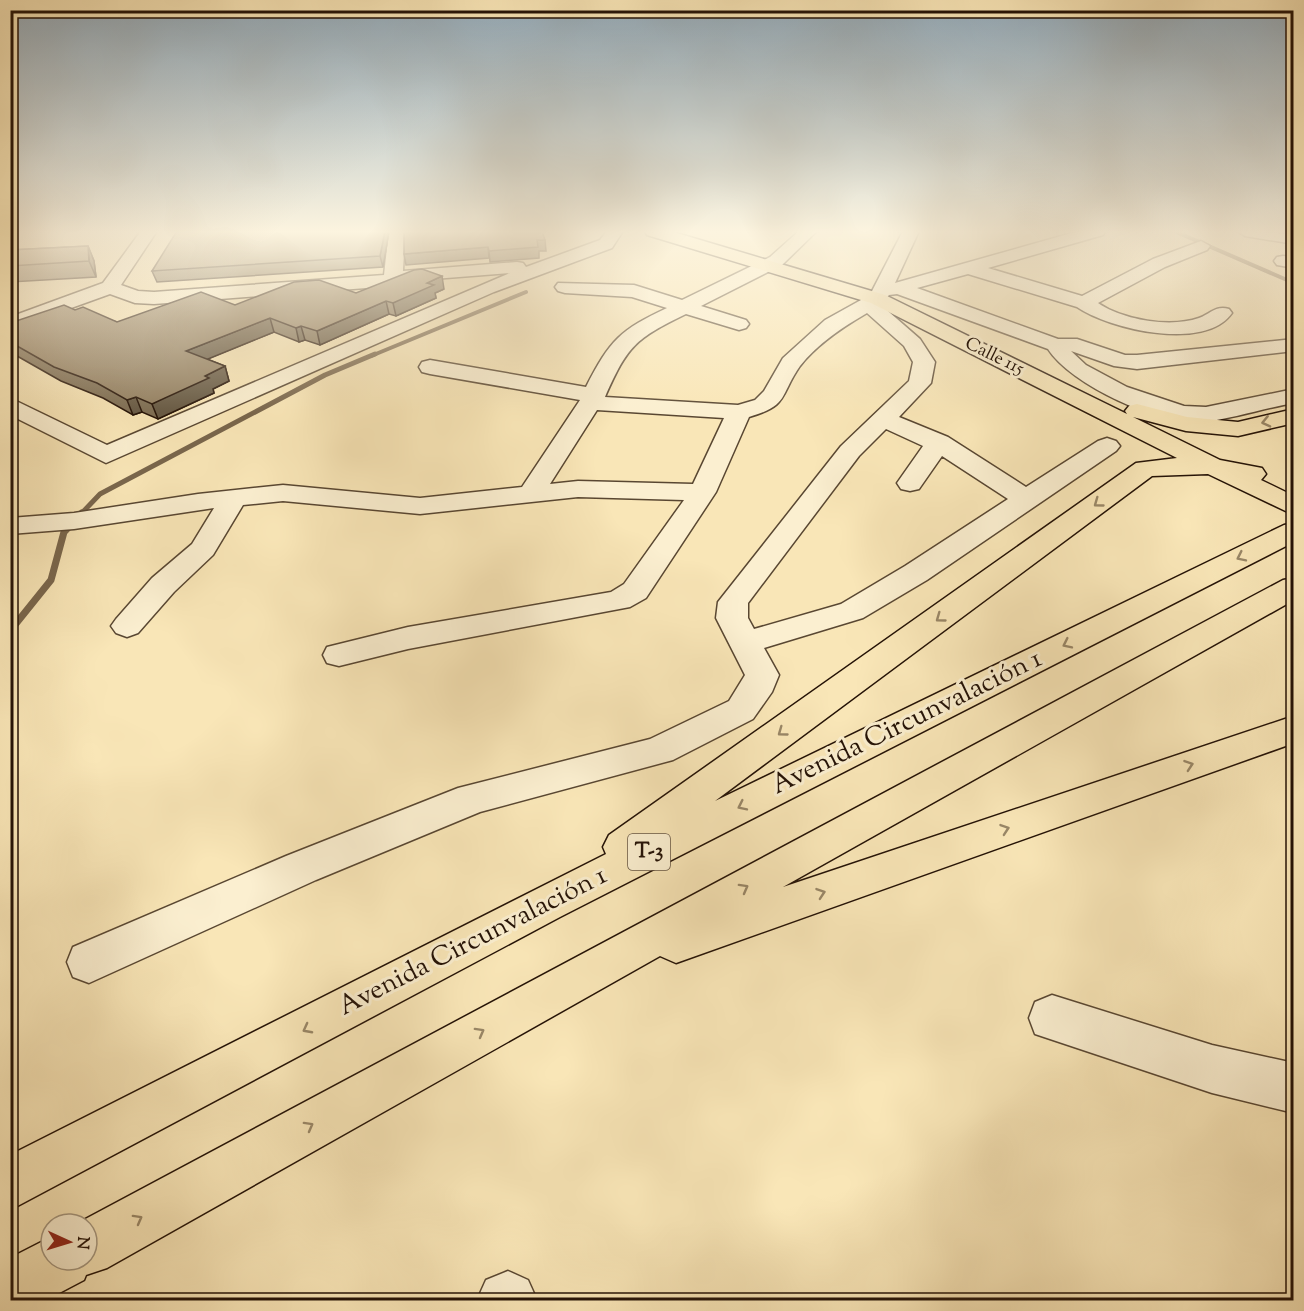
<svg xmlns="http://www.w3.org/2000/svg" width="1304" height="1311" viewBox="0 0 1304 1311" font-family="'Sorts Mill Goudy',serif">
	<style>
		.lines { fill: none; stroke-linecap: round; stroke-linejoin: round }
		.stream-far2 { stroke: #79664c; stroke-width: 4 }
		.stream-far1 { stroke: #79664c; stroke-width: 5 }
		.stream { stroke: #79664c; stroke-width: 7 }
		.minor-casing { stroke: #594732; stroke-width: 3 }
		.major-casing { stroke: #241206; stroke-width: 3 }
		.minor { fill: #fbefd0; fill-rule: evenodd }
		.major { fill: #f9e6b7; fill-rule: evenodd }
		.wall { fill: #7e6e54; stroke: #241206; stroke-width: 1.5 }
		.shaded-wall { fill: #675a45; stroke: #241206; stroke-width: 1.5 }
		.building { fill: #938062; stroke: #241206; stroke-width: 1.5 }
		.oneway { stroke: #998767 }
		.labels { text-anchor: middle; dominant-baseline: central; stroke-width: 6; stroke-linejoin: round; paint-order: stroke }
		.far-street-label { font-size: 18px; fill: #241206; stroke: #fbefd0 }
		.shield { fill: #fbefd0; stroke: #645443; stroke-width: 1.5 }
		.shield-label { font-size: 21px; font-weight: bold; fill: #241206 }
		.near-street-label { font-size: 27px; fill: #241206; stroke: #fbefd0 }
	</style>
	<rect width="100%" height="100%" fill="#f9e6b7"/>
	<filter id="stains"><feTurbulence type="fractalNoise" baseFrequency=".00333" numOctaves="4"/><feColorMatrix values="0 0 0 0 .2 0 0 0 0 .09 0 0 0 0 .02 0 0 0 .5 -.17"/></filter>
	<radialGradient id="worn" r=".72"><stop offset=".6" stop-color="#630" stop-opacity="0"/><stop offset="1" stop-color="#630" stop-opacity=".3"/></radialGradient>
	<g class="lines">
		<g class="stream-far2">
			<path d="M1174 231 1294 283"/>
			<path d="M371 356 526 292"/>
		</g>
		<path class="stream-far1" d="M80 515 100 494 325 375 375 354"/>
		<path class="stream" d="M10 631 51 580 64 532 82 513"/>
		<defs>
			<g id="minor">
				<path d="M141 231H157L121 285 138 291 154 292 384 275 389 231H405L403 271 517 262 523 263 526 267 600 240 607 231H623L612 248 494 292 106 463 10 415V398L107 445 510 273 408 281 393 286 154 304 135 303 110 294 10 330V317L103 283Z"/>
				<path d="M799 231H817L782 265 701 306 746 320 749 324 746 328 739 330 686 314C635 339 628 345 605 397L738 405 755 400 764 391 783 358 825 320 870 295 903 231H919L895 283 1079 231H1105L1103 235 988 268 1082 296 1153 259 1201 241 1210 246 1207 250 1165 267 1098 303C1123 320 1170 328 1199 318 1210 314 1216 305 1229 309L1232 313C1205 352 1109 329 1077 307L968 274 917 288 1058 339H1077L1125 355H1137L1294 339V351L1137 369 1114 366 1071 351 1086 365 1127 387 1184 406 1206 407 1294 389V403C1265 408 1231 419 1203 422 1160 426 1071 385 1048 349L897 294 889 295 881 305 920 339 935 362 931 383 899 417 948 437 1026 487 1098 441 1107 438 1116 441 1120 446 1116 451 927 580 863 618 764 648 779 675 772 692 753 719 673 760 480 812 316 880 89 983 73 977 67 962 73 947 286 856 458 788 650 739 729 701 745 675 716 618 718 602 841 446 909 381 913 362 904 346 867 313C843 327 817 344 800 366 779 396 790 405 749 417L716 492 646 598 630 607 408 649 339 666 327 663 323 655 327 647 408 627 611 592 624 584 684 500 578 497 420 514 283 501 243 505 213 555 174 592 138 633 127 637 116 633 111 626 116 619 152 578 192 544 214 508 74 529 10 534V518L74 513 198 494 283 485 420 498 522 487 580 400 430 374 422 372 419 367 422 362 430 360 586 387C610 340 620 330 667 308L632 297 565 293 558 291 555 287 558 283 634 285 682 300 770 257ZM597 410 724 418 693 484 578 481 550 484ZM886 429 923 446 897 483 901 489 910 491 919 489 942 456 1008 499 905 566 841 604 754 629 748 618V603L859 456Z"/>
				<path d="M1237 231 1294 234V244L1245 236Z"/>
				<path d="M1283 256 1294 257V268L1277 265 1274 261 1277 257Z"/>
				<path d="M1052 995 1212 1045 1294 1063V1113L1212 1093 1035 1034 1029 1018 1035 1002Z"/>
				<path d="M508 1271 528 1280 537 1300H477L486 1280Z"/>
			</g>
			<g id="major">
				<path d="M645 231H670L885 295 1127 414 1125 411 1129 406 1137 404 1187 417 1238 422 1294 409V423L1238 436 1186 431 1133 417 1220 460 1262 468 1266 474 1261 480 1294 496V515L1208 474 1152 476 715 801 1284 525 1294 523V542L560 917 10 1210V1155L606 854 603 847 609 835 1136 463 1177 458 871 303 647 235Z"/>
				<path d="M1294 578V600L783 887 1294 716V743L676 963 660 956 107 1268 86 1275 84 1280 46 1300H10V1258L51 1237V1260H87V1224H76L1283 580Z"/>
			</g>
		</defs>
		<use href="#minor" class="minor-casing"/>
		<use href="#major" class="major-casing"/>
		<use href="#minor" class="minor"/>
		<use href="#major" class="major"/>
	</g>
	<g class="wall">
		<path d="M389 231 383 267 157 282 152 271Z"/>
		<path d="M88 246 94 261 96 277 10 282V250Z"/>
		<path d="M444 289 435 293 436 298 396 316 389 314 320 345 305 340 299 342 274 332 207 359 225 366 229 381 213 389 214 393 158 419 142 412 133 415 103 398 61 381 10 352V323L75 310 117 322 235 305 356 293Z"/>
	</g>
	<g class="shaded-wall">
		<path d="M385 231H389L383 267 380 256Z"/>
		<path d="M537 240H545L546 251H539V258L490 262 489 251Z"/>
		<path d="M88 246 94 261 96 277 89 261Z"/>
		<path d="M488 247 489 258 406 265 404 254Z"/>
		<path d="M442 276 444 289 435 293 436 298 396 316 393 303 427 283Z"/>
		<path d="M386 301 389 314 320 345 317 331Z"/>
		<path d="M270 318 274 332 191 366 186 351Z"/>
		<path d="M301 326 305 340 299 342 296 328Z"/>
		<path d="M225 366 229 381 213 389 214 393 158 419 152 404 205 376Z"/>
		<path d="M136 397 142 412 133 415 127 400Z"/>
	</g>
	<g class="building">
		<path d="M177 231H385L380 256 152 271Z"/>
		<path d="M404 231H542L545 240H537L538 247 489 251 488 247 404 254Z"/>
		<path d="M88 246 89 261 10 266V250Z"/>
		<path d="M422 269 442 276 427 283 434 285 393 303 386 301 317 331 301 326 296 328 270 318 186 351 225 366 205 376 209 378 152 404 136 397 127 400 97 383 54 367 10 342V327L13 326 10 325V323L64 305 75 310 83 307 117 322 201 292 235 305 294 282 319 280 356 293 414 270Z"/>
	</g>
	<defs><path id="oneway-chevron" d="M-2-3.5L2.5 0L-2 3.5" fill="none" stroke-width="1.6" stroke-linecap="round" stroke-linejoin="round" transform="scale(1.5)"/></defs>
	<g class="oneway">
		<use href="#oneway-chevron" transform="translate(1266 422) rotate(167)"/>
		<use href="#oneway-chevron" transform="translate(1098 503) rotate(144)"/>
		<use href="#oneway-chevron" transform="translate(1241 557) rotate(154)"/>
		<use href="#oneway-chevron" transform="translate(940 618) rotate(144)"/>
		<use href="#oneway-chevron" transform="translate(1067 644) rotate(154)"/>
		<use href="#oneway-chevron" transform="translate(782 732) rotate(144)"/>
		<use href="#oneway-chevron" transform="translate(1189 765) rotate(-19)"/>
		<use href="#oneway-chevron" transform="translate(742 806) rotate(154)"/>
		<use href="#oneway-chevron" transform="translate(1005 829) rotate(-19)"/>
		<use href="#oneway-chevron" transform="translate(744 888) rotate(-29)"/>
		<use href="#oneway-chevron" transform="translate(821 893) rotate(-19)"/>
		<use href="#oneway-chevron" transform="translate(307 1029) rotate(152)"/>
		<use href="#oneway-chevron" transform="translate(480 1032) rotate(-29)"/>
		<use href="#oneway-chevron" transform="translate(309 1126) rotate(-29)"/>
		<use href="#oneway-chevron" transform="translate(138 1219) rotate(-29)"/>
	</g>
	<linearGradient id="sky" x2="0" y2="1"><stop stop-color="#92abbc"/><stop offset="0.56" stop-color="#fcf4df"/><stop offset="1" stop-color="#fcf4df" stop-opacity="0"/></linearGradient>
	<rect width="1304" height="414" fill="url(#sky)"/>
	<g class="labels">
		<g class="far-street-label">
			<text transform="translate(994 357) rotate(26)">Calle 115</text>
		</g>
		<rect class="shield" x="628" y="834" width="42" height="36" rx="4.5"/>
		<g class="shield-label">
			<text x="649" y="852">T-3</text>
		</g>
		<g class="near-street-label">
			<text transform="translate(907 723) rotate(-26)">Avenida Circunvalación 1</text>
			<text transform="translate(473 942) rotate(-27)">Avenida Circunvalación 1</text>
		</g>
	</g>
	<rect width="1304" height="1311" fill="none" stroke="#f9e6b7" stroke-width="36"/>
	<rect x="12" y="12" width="1280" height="1287" fill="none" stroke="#241206" stroke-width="3"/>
	<rect x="18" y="18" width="1268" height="1275" fill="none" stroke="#241206" stroke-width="1.5"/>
	<g transform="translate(69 1242) rotate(94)"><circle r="28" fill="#fbefd0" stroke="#a5977f" stroke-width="1.5"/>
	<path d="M0-4.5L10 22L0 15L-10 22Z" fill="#8f2418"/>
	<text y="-9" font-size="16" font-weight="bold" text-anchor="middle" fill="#241206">N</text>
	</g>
	<rect width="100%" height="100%" filter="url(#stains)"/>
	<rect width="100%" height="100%" fill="url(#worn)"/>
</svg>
